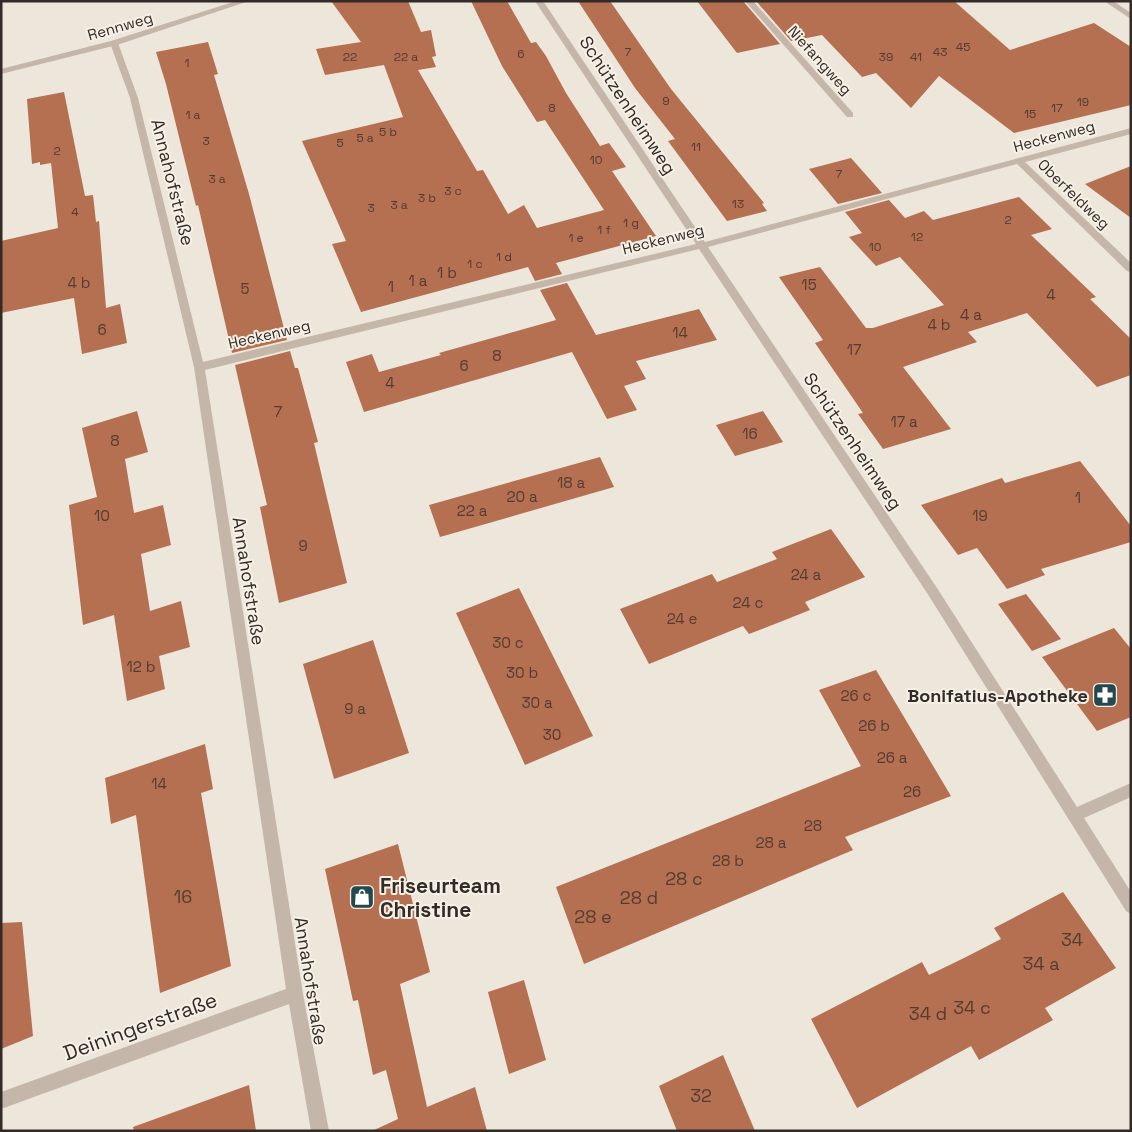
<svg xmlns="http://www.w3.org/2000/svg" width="1132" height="1132" viewBox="0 0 1132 1132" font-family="'Space Grotesk',sans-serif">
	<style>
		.building { fill: #b56f51 }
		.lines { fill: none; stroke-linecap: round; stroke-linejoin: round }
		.minor { fill: #c4b6a8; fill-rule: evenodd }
		.tertiary { fill: #c4b6a8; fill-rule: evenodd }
		.labels { text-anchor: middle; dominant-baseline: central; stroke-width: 4; stroke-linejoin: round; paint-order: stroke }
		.far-number-label { font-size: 12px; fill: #533c32 }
		.far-street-label { font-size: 15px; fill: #322b27; stroke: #f6f0e6 }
		.number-label { font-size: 15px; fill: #533c32 }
		.street-label { font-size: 18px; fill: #322b27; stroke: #f6f0e6 }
		.poi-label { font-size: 18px; font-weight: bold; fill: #322b27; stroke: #f6f0e6; text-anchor: end }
		.near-number-label { font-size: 18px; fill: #533c32 }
		.near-poi-label { font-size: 21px; font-weight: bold; fill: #322b27; stroke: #f6f0e6; text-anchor: start }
		.near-street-label { font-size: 21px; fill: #322b27; stroke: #f6f0e6 }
	</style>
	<rect width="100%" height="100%" fill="#ede6db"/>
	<g class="building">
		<path d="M331 1H408L421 32 431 30 436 56 432 57 436 67 418 70 477 171 483 170 508 214 524 205 537 228 604 210 545 120 537 122 502 66 471 1H507L531 43 536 42 546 56 566 93 600 146 609 143 626 167 612 171 656 236 556 263 562 274 535 281 528 267 361 312 332 244 346 241 302 141 403 117 384 65 325 75 316 49 361 42Z"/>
		<path d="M578 1H610L671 89 764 203 762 204 767 211 727 221 668 141 675 139 635 88Z"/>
		<path d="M697 1H743L780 44 737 53Z"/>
		<path d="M756 1H954L1010 50 1094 23 1131 47V105L1014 133 939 76 911 108 876 73 862 77 822 35 791 41Z"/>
		<path d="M208 42 218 74 214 75 249 194 287 340 232 353 198 205 196 206 166 84 156 52Z"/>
		<path d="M64 92 85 196 93 195 96 222 99 221 106 308 120 304 127 343 82 354 74 298 1 313V241L58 228 51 163 40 165V162L32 164 27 99Z"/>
		<path d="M851 158 882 193 838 204 809 169Z"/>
		<path d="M1131 166V218L1085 184Z"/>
		<path d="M1019 197 1052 229 1031 235 1096 297 1090 299 1131 339V375L1097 387 1027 313 968 332 977 342 903 367 951 429 883 449 858 414 863 413 815 343 823 340 779 277 820 267 866 328H873L944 305 900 257 876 266 849 237 862 233 845 212 889 200 905 218 924 211 933 220Z"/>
		<path d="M567 283 596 335 699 309 717 340 636 361 646 379 624 386 637 410 607 419 572 352 364 412 346 362 372 354 379 372 441 355 439 353 556 320 540 290Z"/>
		<path d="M290 351 295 368H298L318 442 314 443 347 583 279 603 260 507 267 505 235 365Z"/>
		<path d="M137 411 148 452 125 459 134 513 163 505 171 545 141 554 150 611 181 601 190 647 159 656 165 689 127 701 114 615 83 625 69 505 97 497 82 428Z"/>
		<path d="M763 411 783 442 735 456 716 425Z"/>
		<path d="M600 457 614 487 440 537 429 505Z"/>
		<path d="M1080 461 1131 526V542L1041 569 1045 575 1007 589 977 548 958 555 921 505 1002 478 1005 483Z"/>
		<path d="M831 529 865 577 805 602 810 610 780 622 749 634 743 626 649 664 620 609 712 574 717 582 777 559 772 552Z"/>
		<path d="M519 588 593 736 525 765 456 613Z"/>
		<path d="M1026 594 1061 639 1032 651 998 604Z"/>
		<path d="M1114 628 1131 649V717L1097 731 1042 657Z"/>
		<path d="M373 640 409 753 334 779 303 664Z"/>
		<path d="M876 670 951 796 845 837 853 850 584 964 556 887 861 766 819 690Z"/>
		<path d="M205 744 213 789 201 793 231 966 160 993 136 815 111 824 105 778Z"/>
		<path d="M398 844 430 972 400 984 427 1107 475 1087 487 1131H372L398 1119 386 1070 373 1075 358 1000 353 1001 325 869Z"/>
		<path d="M1063 892 1116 968 1045 1008 1053 1020 979 1060 971 1046 857 1108 811 1019 922 962 929 975 966 957 1001 939 994 928Z"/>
		<path d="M22 922 33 1036 1 1049V923Z"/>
		<path d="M524 980 546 1060 509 1074 488 992Z"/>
		<path d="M723 1055 755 1131H677L659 1086Z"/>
		<path d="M249 1085 256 1131H134L133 1127Z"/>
	</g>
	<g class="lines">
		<g class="minor">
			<path d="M535 1H543L705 242 1131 128V134L1025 162 1131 263V272L1127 271 1017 164 708 247 937 588 1077 807 1131 783V797L1084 818 1131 892V914L1126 911 929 596 699 249 205 370 303 994 329 1131H311L289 1004 1 1109V1092L286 989 194 367 130 98 110 43 114 41 118 43 138 98 203 362 696 244Z"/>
			<path d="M745 1H753L853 113V117H847Z"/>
		</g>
		<g class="tertiary">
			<path d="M236 1H249L117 45 1 74V69L111 41Z"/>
			<path d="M1104 1H1113L1131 13V19Z"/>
		</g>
	</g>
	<defs>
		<symbol id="pharmacy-square" viewBox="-11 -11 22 22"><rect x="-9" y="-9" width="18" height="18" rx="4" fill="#23484d" stroke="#f6f0e6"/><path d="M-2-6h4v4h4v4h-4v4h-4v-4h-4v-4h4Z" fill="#fff"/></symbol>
		<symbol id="shop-square" viewBox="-11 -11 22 22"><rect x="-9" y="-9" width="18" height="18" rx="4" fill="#23484d" stroke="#f6f0e6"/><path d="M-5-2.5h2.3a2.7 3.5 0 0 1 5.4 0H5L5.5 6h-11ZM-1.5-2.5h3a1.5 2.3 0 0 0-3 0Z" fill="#fff"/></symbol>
	</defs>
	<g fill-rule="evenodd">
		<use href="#pharmacy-square" x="1091" y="681" width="28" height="28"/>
		<use href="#shop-square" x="348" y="883" width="28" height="28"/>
	</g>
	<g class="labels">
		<g class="far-number-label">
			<text x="963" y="47">45</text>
			<text x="628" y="52">7</text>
			<text x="940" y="52">43</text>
			<text x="521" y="54">6</text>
			<text x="350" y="57">22</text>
			<text x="406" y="57">22 a</text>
			<text x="886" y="57">39</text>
			<text x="916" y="57">41</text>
			<text x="187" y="63">1</text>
			<text x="666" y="101">9</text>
			<text x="1083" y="102">19</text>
			<text x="552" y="108">8</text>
			<text x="1057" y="108">17</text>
			<text x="1030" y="114">15</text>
			<text x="193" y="115">1 a</text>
			<text x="388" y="132">5 b</text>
			<text x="365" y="138">5 a</text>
			<text x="206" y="141">3</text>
			<text x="340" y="143">5</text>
			<text x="696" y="147">11</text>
			<text x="57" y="151">2</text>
			<text x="596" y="160">10</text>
			<text x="839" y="174">7</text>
			<text x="217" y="179">3 a</text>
			<text x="453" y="191">3 c</text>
			<text x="427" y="198">3 b</text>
			<text x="738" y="204">13</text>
			<text x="399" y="205">3 a</text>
			<text x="371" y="208">3</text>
			<text x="75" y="212">4</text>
			<text x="1008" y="220">2</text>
			<text x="631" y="223">1 g</text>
			<text x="604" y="230">1 f</text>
			<text x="917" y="237">12</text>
			<text x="576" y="238">1 e</text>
			<text x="875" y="247">10</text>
			<text x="504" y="257">1 d</text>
			<text x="475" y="264">1 c</text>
		</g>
		<g class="far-street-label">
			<text transform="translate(120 26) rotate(-16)">Rennweg</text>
			<text transform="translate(820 60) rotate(48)">Niefangweg</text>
			<text transform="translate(1054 136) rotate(-15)">Heckenweg</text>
			<text transform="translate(1074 194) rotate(44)">Oberfeldweg</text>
			<text transform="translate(663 239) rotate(-14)">Heckenweg</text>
			<text transform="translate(269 334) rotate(-13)">Heckenweg</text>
		</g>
		<g class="number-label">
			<text x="447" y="272">1 b</text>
			<text x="418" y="280">1 a</text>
			<text x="79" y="282">4 b</text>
			<text x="809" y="284">15</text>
			<text x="391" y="286">1</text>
			<text x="245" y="288">5</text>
			<text x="1051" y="294">4</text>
			<text x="971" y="314">4 a</text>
			<text x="939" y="324">4 b</text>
			<text x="102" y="329">6</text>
			<text x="680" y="332">14</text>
			<text x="854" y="349">17</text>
			<text x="497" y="355">8</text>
			<text x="464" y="365">6</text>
			<text x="390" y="382">4</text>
			<text x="278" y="411">7</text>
			<text x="904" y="421">17 a</text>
			<text x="750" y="433">16</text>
			<text x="115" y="440">8</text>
			<text x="571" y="482">18 a</text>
			<text x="522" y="496">20 a</text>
			<text x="1078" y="497">1</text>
			<text x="472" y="510">22 a</text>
			<text x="102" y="515">10</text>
			<text x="980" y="515">19</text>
			<text x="303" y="545">9</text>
			<text x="806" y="574">24 a</text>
			<text x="748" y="602">24 c</text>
			<text x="682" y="618">24 e</text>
			<text x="508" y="642">30 c</text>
			<text x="141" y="666">12 b</text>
			<text x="522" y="672">30 b</text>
			<text x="856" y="695">26 c</text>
			<text x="537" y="702">30 a</text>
			<text x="355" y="708">9 a</text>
			<text x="874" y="725">26 b</text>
			<text x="552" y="734">30</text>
			<text x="892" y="757">26 a</text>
			<text x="159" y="783">14</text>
			<text x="912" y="791">26</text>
			<text x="813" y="825">28</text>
			<text x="771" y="842">28 a</text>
			<text x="728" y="860">28 b</text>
		</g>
		<g class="street-label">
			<text transform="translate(628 105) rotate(57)">Schützenheimweg</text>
			<text transform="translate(173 182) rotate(76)">Annahofstraße</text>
			<text transform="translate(853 441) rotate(56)">Schützenheimweg</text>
			<text transform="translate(249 581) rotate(81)">Annahofstraße</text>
			<text transform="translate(311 981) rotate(81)">Annahofstraße</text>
		</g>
		<g class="poi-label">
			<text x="1088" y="695">Bonifatius-Apotheke</text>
		</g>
		<g class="near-number-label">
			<text x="684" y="878">28 c</text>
			<text x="183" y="896">16</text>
			<text x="639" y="897">28 d</text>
			<text x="593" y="916">28 e</text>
			<text x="1072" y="939">34</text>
			<text x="1041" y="963">34 a</text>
			<text x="972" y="1007">34 c</text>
			<text x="928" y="1013">34 d</text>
			<text x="701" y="1095">32</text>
		</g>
		<g class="near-poi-label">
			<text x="380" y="885">Friseurteam<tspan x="380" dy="24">Christine</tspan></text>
		</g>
		<g class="near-street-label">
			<text transform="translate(140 1026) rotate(-20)">Deiningerstraße</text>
		</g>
	</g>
	<rect width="1132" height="1132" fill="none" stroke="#322b27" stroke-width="5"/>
</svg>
